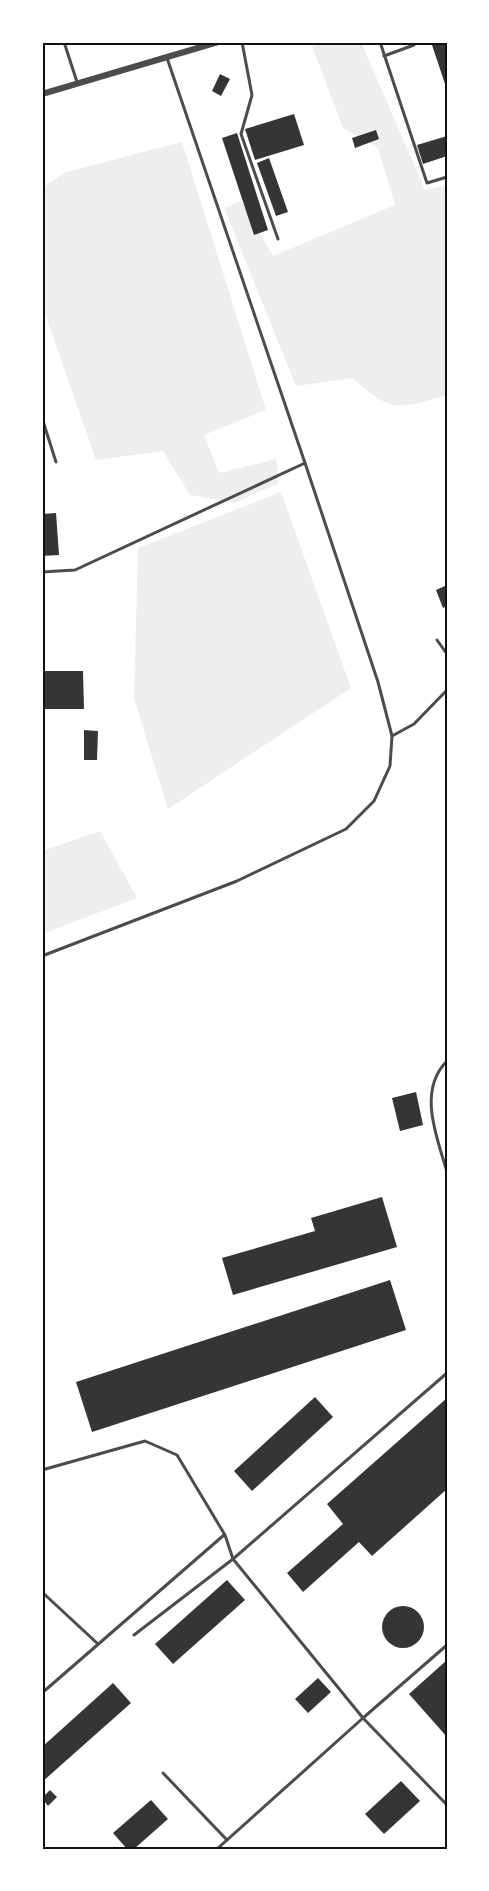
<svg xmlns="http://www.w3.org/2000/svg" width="489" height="1891" viewBox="0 0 489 1891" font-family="'Nunito Sans',sans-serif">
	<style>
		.green { fill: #eee }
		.building { fill: #353535 }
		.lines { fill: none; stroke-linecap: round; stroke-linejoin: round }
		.service { stroke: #4c4c4c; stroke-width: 3 }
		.minor { stroke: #4c4c4c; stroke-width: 6 }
		.neatline { fill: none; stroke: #111; stroke-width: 2 }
	</style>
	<rect width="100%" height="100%" fill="#fff"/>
	<g class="green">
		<path d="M329 42H361L425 190 447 185V395C397 410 392 413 352 378L296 386 224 208 241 201 273 256 395 205 378 148 343 128 312 46Z"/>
		<path d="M182 142 266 410 204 435 219 473 276 459 279 483 234 503 190 495 163 451 96 460 42 305V188L66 172Z"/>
		<path d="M281 492 351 688 168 809 134 698 138 548Z"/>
		<path d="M100 831 137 898 42 934V851Z"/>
	</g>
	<g class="building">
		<path d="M442 42H447V90L432 45Z"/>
		<path d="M220 74 230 79 221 96 212 91Z"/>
		<path d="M294 114 304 145 255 160 245 129Z"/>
		<path d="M376 130 379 139 355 148 352 138Z"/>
		<path d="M237 133 268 230 254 235 222 138Z"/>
		<path d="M447 136V156L423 164 417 145Z"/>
		<path d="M269 158 288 212 276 216 257 163Z"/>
		<path d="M56 513 59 555 42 556V514Z"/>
		<path d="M447 585V606L443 608 436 590Z"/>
		<path d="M42 671H83L84 709H42Z"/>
		<path d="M84 730 98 731 97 760H84Z"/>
		<path d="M416 1092 423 1125 400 1131 392 1098Z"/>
		<path d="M382 1197 397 1247 233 1295 222 1258 315 1231 311 1218Z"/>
		<path d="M390 1280 406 1330 92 1432 76 1382Z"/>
		<path d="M315 1397 333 1417 252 1491 234 1471Z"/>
		<path d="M447 1398V1489L372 1556 359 1542 303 1592 287 1573 343 1524 327 1504Z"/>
		<path d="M227 1580 245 1600 173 1664 155 1644Z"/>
		<circle cx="403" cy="1627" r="21"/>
		<path d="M447 1660V1737L409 1694Z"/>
		<path d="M318 1678 331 1692 308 1713 295 1699Z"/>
		<path d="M113 1683 131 1703 42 1782V1747Z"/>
		<path d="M401 1781 420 1801 384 1834 365 1814Z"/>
		<path d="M50 1790 57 1797 48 1806 42 1798Z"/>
		<path d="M151 1800 168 1819 134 1849H127L113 1833Z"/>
	</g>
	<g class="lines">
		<g class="service">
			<path d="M64 42 77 82"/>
			<path d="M242 42 252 95 241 134 278 239"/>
			<path d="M380 42 427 183 447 177"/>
			<path d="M384 56 414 45 413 42"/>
			<path d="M167 58 305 463 378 682 392 736"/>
			<path d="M42 418 56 462"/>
			<path d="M42 572 75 570 305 463"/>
			<path d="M437 640 447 654"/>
			<path d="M42 956 237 881 346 829 374 801 390 766 392 736 414 724 447 690"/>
			<path d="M447 1061C417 1091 437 1137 447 1172"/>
			<path d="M42 1470 145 1441 177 1455 225 1535 233 1559 363 1718 217 1849"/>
			<path d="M42 1592 98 1644"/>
			<path d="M134 1635 233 1559 447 1373"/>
			<path d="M447 1645 363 1718 447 1805"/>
			<path d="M42 1693 224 1535"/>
			<path d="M163 1773 227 1840"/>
		</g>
		<path class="minor" d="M42 94 218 42"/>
	</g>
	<rect width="489" height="1891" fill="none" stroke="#ffffff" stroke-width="87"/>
	<rect x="44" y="44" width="402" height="1804" class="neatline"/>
</svg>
